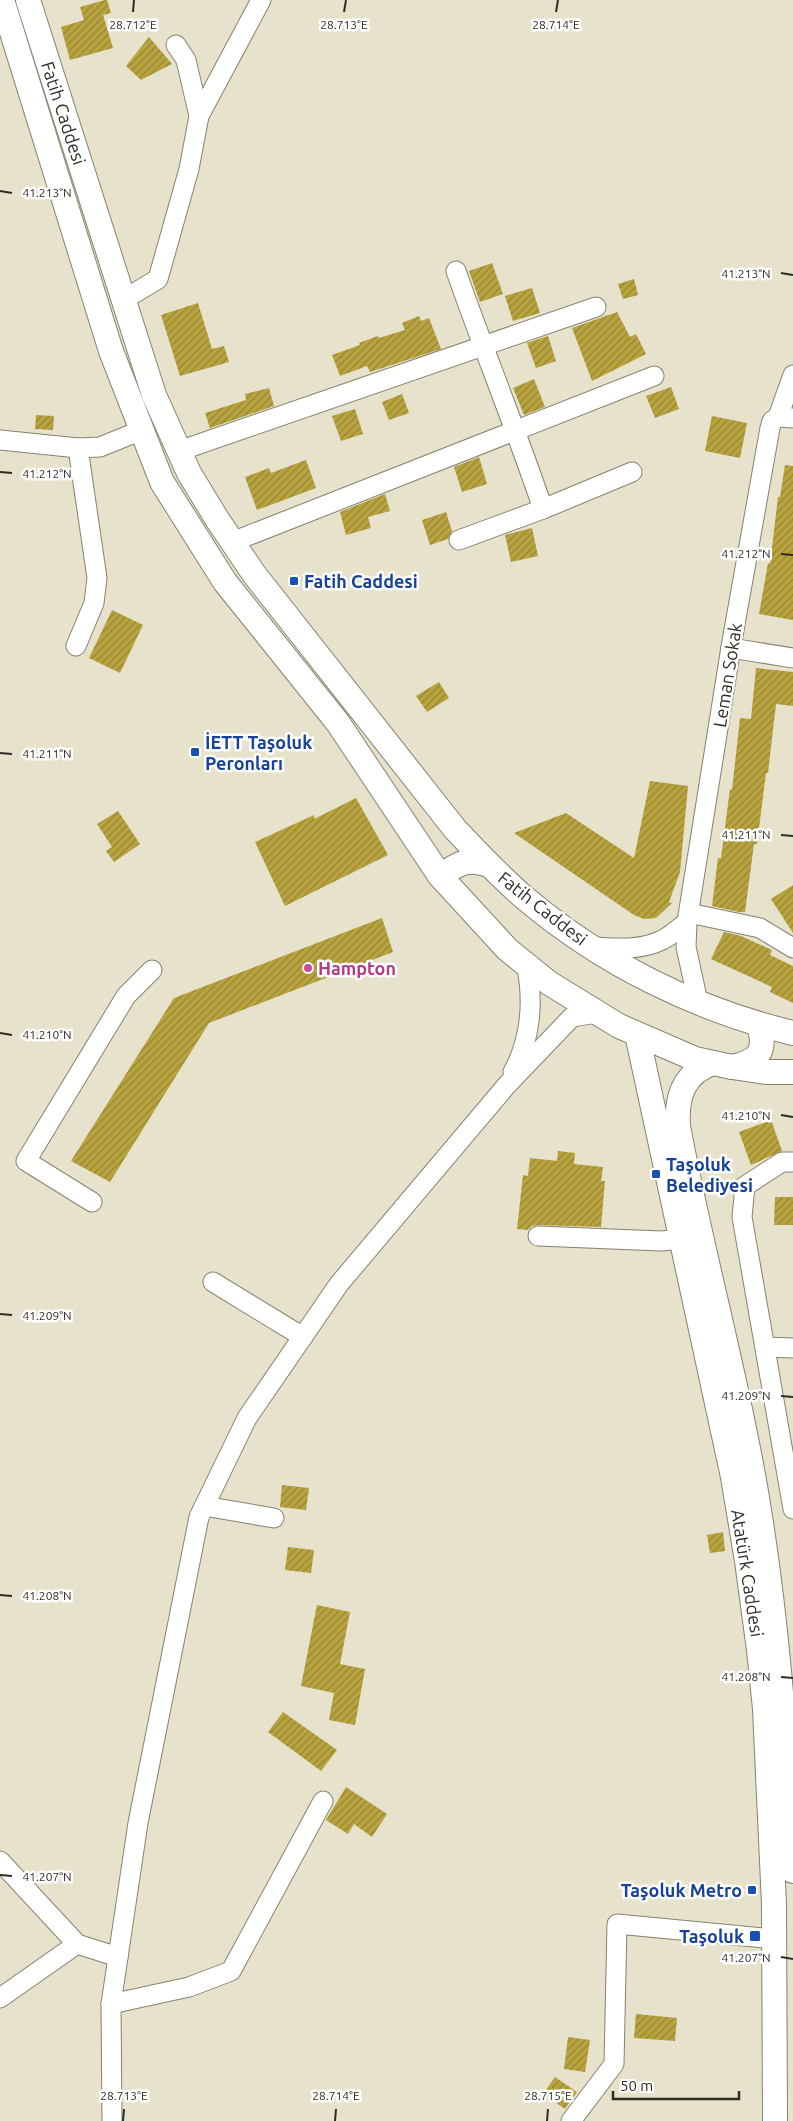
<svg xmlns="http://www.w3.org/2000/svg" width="793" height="2121" viewBox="0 0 793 2121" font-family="Ubuntu,sans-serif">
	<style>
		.building { fill: url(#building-hatch) }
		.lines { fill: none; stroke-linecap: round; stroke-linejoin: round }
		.minor-casing { stroke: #86826e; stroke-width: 21 }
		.major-casing { stroke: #86826e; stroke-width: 26 }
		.minor { stroke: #fff; stroke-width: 19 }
		.major { stroke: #fff; stroke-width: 24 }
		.ticks { fill: none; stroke: #2e2c24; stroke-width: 2 }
		.transit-dot { fill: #1a4fb4; stroke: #fff; stroke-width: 2 }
		.hotel-dot { fill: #d1479c; stroke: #fff; stroke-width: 2 }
		.labels { text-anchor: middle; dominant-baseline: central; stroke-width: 5; stroke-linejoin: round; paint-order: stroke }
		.street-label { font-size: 18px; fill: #2e2c24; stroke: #fff }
		.transit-label { font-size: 18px; font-weight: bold; fill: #164399; stroke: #fff; text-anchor: start }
		.hotel-label { font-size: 18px; font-weight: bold; fill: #b23c85; stroke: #fff; text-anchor: start }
		.ticks-label { font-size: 12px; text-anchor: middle; fill: #2e2c24; stroke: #fff; stroke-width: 5; stroke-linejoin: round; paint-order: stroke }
	</style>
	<defs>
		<pattern id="building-hatch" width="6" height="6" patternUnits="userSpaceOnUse" patternTransform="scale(1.25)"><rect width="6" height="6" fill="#b8a33e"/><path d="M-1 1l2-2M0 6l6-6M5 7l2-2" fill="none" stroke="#968534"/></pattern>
	</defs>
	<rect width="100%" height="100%" fill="#e7e2cc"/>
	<g class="building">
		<path d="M105 0H107L111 13 103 15 113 48 70 60 61 27 84 20 80 7Z"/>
		<path d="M149 37 172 64 141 80 126 66Z"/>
		<path d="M492 263 503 294 480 302 469 271Z"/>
		<path d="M634 279 638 295 623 299 618 284Z"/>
		<path d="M532 288 540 313 513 321 505 296Z"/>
		<path d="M198 303 212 349 224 346 229 362 180 376 161 315Z"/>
		<path d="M617 312 630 337 636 334 646 354 592 381 572 328Z"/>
		<path d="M419 316 421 321 429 318 441 349 370 372 367 366 340 376 332 355 360 345 359 343 378 336 379 338 405 330 402 323Z"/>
		<path d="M548 336 556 361 536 368 527 343Z"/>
		<path d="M534 379 545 407 524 415 513 388Z"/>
		<path d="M671 387 679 409 655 418 646 396Z"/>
		<path d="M269 388 274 406 210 428 205 413 246 400 245 394Z"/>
		<path d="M402 394 409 413 389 420 382 402Z"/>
		<path d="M355 409 363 434 341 441 332 416Z"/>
		<path d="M36 415 54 416 53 430 35 429Z"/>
		<path d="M712 416 747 423 740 458 705 451Z"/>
		<path d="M479 457 487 484 462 492 454 467Z"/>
		<path d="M306 460 316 488 257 510 245 477 269 468 271 473Z"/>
		<path d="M785 465 793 466V620L759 614 768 563 770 564 778 497H780Z"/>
		<path d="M385 494 390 511 368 517 371 528 346 535 340 512Z"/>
		<path d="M446 512 452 531 448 539 430 545 422 520Z"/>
		<path d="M532 528 538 556 511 562 505 535Z"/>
		<path d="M112 610 143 625 120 673 89 658Z"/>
		<path d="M756 668 793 672V706L776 704 768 773H766L757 844H754L745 912H739L712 906 718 858H721L730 789 732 790 740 718 751 719Z"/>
		<path d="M439 682 449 698 427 712 416 696Z"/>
		<path d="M650 781 688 786 680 872 669 902 672 903 656 918 644 919 634 915 514 833 566 813 634 858Z"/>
		<path d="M356 798 388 855 285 906 255 842 314 815V819Z"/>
		<path d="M118 811 140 844 114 862 106 851 112 847 97 824Z"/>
		<path d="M793 885V933L771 899Z"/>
		<path d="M382 918 393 952 209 1023 110 1182 71 1161 174 998Z"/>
		<path d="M724 932 741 936 772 950 770 955 793 966V1003L770 992 772 987 711 959Z"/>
		<path d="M771 1120 782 1151 751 1165 739 1132Z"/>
		<path d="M558 1151 575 1153 574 1164 603 1167 601 1181H605L601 1227 538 1225 532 1226 528 1230 517 1229 523 1175 528 1176 530 1158 557 1161Z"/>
		<path d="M775 1197H793V1225H774Z"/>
		<path d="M282 1485 309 1488 306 1510 280 1507Z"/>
		<path d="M723 1532 725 1551 710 1553 707 1535Z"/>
		<path d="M288 1547 314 1550 311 1573 285 1570Z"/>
		<path d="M317 1605 350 1612 340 1664 365 1669 355 1725 329 1720 334 1693 301 1686Z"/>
		<path d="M283 1712 337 1750 321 1771 268 1732Z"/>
		<path d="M346 1787 387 1814 372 1837 354 1824 348 1834 326 1820Z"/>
		<path d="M636 2014 677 2018 675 2041 634 2038Z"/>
		<path d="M568 2037 590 2040 585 2072 564 2069Z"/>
		<path d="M555 2077 577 2092 565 2109 543 2094Z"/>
	</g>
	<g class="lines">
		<defs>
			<g id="minor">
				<path d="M176 45 186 60 199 116"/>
				<path d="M456 271C484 351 516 429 543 509"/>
				<path d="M123 300 158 279 189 169 199 116 261 0"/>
				<path d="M778 417 793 375"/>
				<path d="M0 440 78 448 100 447 142 430"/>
				<path d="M179 451 596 307"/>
				<path d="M459 540 543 509 632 472"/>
				<path d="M232 542 654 376"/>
				<path d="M76 646 94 603 97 578 78 448"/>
				<path d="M731 648 793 658"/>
				<path d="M689 913 760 928 793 948"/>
				<path d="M593 947C616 948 640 951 662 940 671 936 679 928 687 922"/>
				<path d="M698 1002 686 947 687 922 732 641 770 428 772 421 778 417 793 418"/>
				<path d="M513 1072C531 1039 534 1000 526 964"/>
				<path d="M793 1162H782L745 1186 742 1217 793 1509"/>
				<path d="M92 1202 26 1161 126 996 152 970"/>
				<path d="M538 1236 661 1241 681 1239"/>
				<path d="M213 1282 303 1337"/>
				<path d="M765 1347 793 1348"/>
				<path d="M204 1506 274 1518"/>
				<path d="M0 1861 77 1944 118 1957"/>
				<path d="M0 1998 77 1944"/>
				<path d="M111 2004 189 1987 231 1971 323 1801"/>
				<path d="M112 2121 111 2004 138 1823 199 1517 247 1418 339 1284 506 1086 572 1017 597 1013"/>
				<path d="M571 2121 614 2064 617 1924 774 1939"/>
			</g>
			<g id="major">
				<path d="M2 0 111 351 162 482 225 582 338 723 440 876 507 949 549 983 619 1026 695 1059 732 1067 766 1072H793"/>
				<path d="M28 0 154 395 189 473 217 519 254 574 455 829C478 853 501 878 526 899 602 963 696 1010 793 1033"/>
				<path d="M440 876C458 864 467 857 489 865"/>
				<path d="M637 1034 733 1477 747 1561 759 1650 765 1709 774 1905 775 2121"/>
				<path d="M713 1063C684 1073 676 1096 678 1126 700 1246 734 1365 755 1486 777 1613 786 1742 793 1871"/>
				<path d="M732 1067C758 1061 767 1053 759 1025"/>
			</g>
		</defs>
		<use href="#minor" class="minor-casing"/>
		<use href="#major" class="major-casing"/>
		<use href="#minor" class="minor"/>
		<use href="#major" class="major"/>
	</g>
	<path class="ticks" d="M133 12 134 0M344 12 346 0M556 12 558 0M0 191 12 193M781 273 793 275M0 472 12 473M781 554 793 555M0 753 12 754M781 835 793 836M0 1033 12 1035M781 1115 793 1117M0 1314 12 1315M781 1396 793 1397M0 1595 12 1596M781 1677 793 1678M0 1875 12 1876M781 1957 793 1959M123 2121 124 2109M335 2121 336 2109M547 2121 548 2109"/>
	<g class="transit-dot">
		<rect x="289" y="576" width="10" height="10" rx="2.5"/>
		<rect x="190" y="747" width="10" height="10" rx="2.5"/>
		<rect x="651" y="1169" width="10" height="10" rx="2.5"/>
		<rect x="747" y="1885" width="10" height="10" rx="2.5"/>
		<rect x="749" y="1930" width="12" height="12" rx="2.5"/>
	</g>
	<circle class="hotel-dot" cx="308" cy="968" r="5"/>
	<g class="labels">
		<g class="street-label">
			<text transform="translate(64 113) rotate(72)">Fatih Caddesi</text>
			<text transform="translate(727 675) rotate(-81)">Leman Sokak</text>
			<text transform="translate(543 908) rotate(38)">Fatih Caddesi</text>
			<text transform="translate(748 1573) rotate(81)">Atatürk Caddesi</text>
		</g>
		<g class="transit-label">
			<text x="304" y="581">Fatih Caddesi</text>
			<text x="205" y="742">İETT Taşoluk<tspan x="205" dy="21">Peronları</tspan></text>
			<text x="666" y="1164">Taşoluk<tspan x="666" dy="21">Belediyesi</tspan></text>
			<text x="742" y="1890" text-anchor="end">Taşoluk Metro</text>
			<text x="744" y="1936" text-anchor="end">Taşoluk</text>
		</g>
		<g class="hotel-label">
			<text x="318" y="968">Hampton</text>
		</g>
	</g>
	<g class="ticks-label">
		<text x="133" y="29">28.712°E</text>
		<text x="344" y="29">28.713°E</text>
		<text x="556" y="29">28.714°E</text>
		<text x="47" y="197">41.213°N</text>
		<text x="746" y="278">41.213°N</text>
		<text x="47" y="478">41.212°N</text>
		<text x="746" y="558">41.212°N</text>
		<text x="47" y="758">41.211°N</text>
		<text x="746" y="839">41.211°N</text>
		<text x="47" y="1039">41.210°N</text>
		<text x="746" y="1120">41.210°N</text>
		<text x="47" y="1320">41.209°N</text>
		<text x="746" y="1400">41.209°N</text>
		<text x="47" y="1600">41.208°N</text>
		<text x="746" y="1681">41.208°N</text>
		<text x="47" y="1881">41.207°N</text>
		<text x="746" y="1962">41.207°N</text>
		<text x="124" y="2100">28.713°E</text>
		<text x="336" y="2100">28.714°E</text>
		<text x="548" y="2100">28.715°E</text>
	</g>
	<path d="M613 2091v8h126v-8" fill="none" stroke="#2e2c24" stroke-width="2.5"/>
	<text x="620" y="2091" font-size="15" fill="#2e2c24" stroke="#ffffff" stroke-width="4" paint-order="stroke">50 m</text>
</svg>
